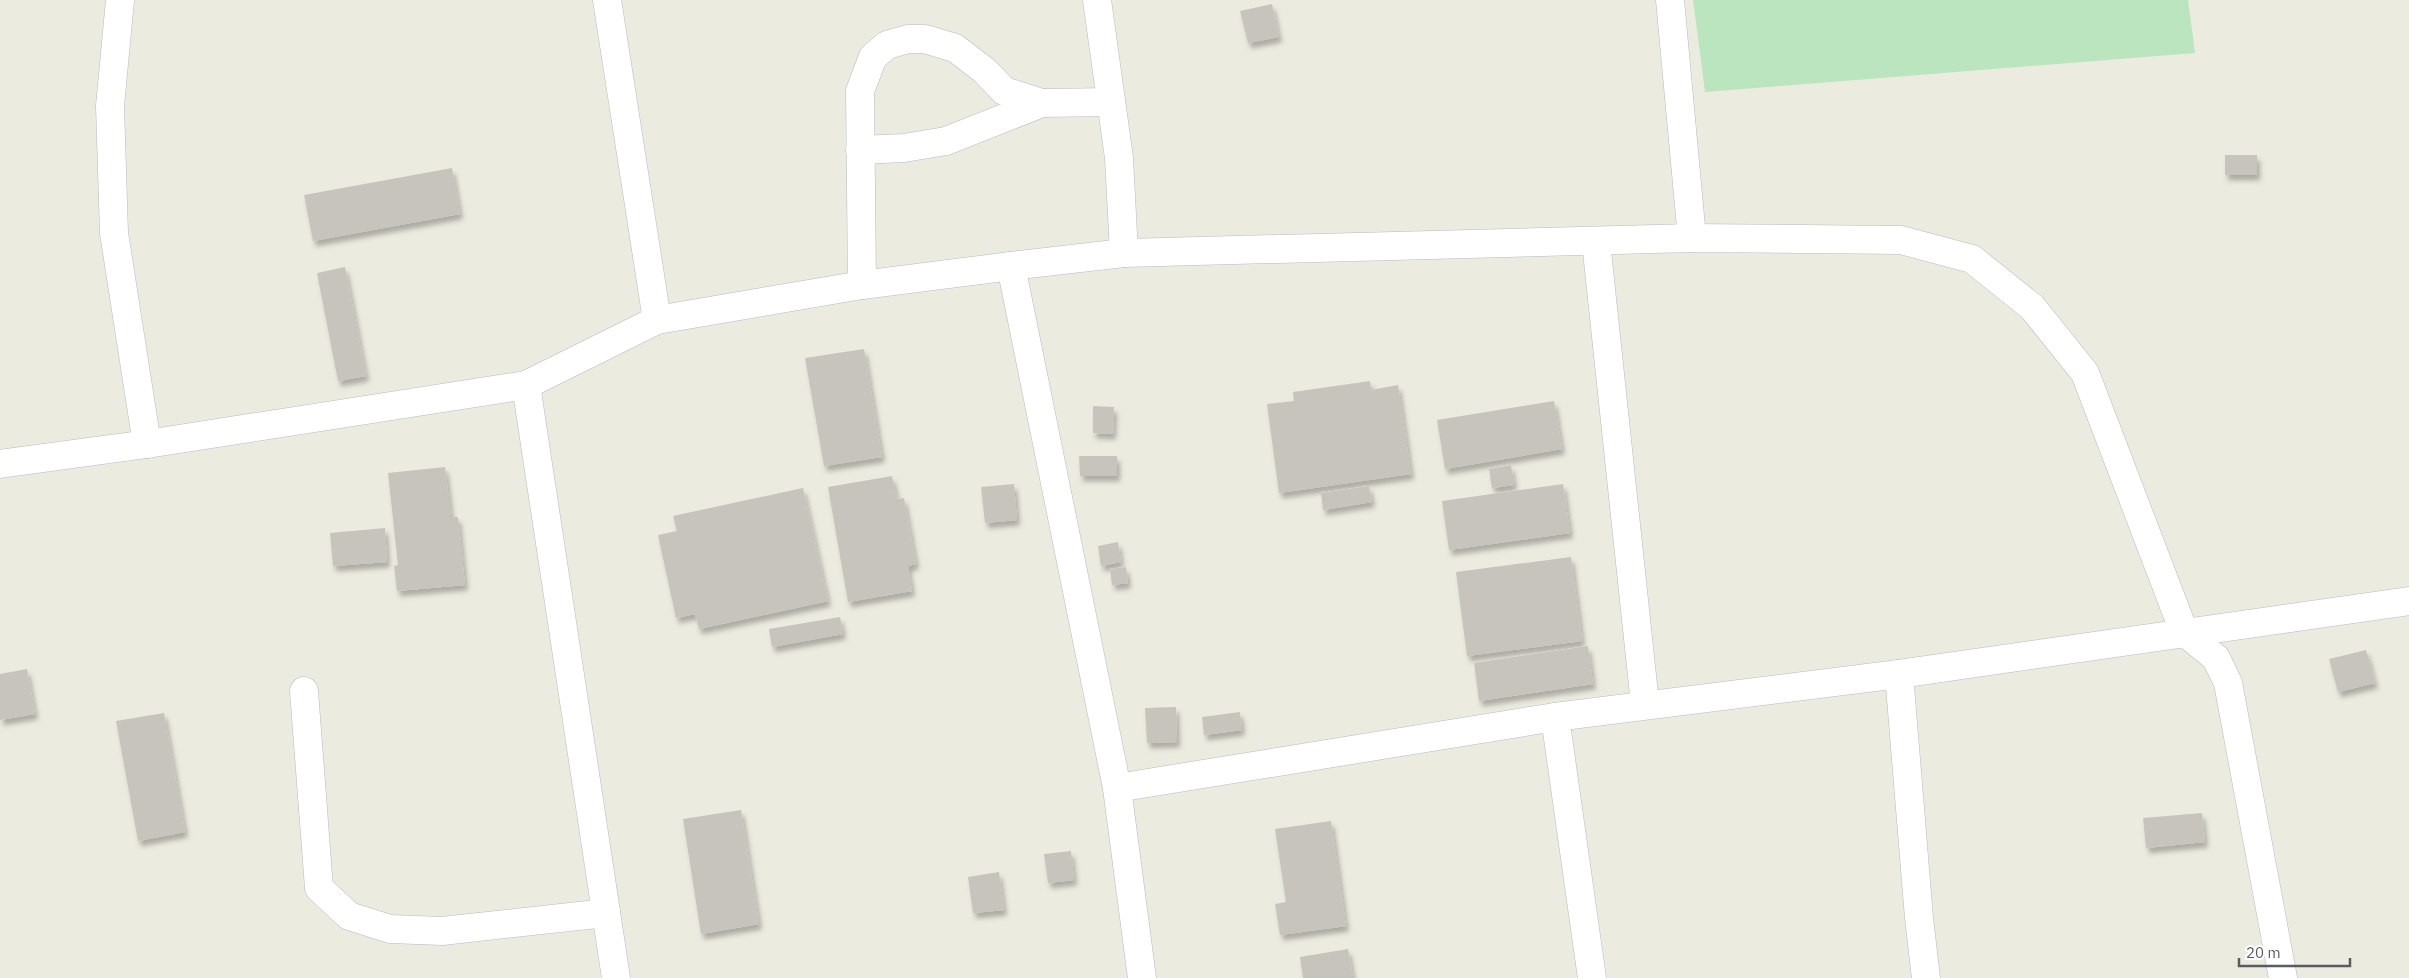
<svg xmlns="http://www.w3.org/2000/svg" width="2409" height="978" viewBox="0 0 2409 978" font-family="'IBM Plex Sans',sans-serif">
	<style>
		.green { fill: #bbe5be }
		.building { fill: #c7c4bd; filter: url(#shadow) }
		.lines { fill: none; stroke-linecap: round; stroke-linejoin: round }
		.minor-casing { stroke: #b8bac0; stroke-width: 29 }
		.minor { stroke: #fff; stroke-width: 28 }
	</style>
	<defs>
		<filter id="shadow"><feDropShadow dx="3" dy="5.5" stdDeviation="2.5" flood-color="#0004"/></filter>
	</defs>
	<rect width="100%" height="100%" fill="#ecebe0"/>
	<path class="green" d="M1693 0H2188L2195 53 1705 92Z"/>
	<g class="building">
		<path d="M1272 4 1279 37 1248 43 1240 11Z"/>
		<rect x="2225" y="155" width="32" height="20"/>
		<path d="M452 168 460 214 313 241 304 195Z"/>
		<path d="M345 267 366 376 338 381 317 273Z"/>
		<path d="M864 349 882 457 824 466 805 358Z"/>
		<path d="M1370 381 1371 390 1398 385 1411 474 1279 493 1267 404 1294 401 1293 392Z"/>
		<path d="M1554 401 1562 449 1445 469 1437 420Z"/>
		<path d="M1093 406 1114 407 1113 434 1093 433Z"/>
		<path d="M1079 456H1117V476H1080Z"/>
		<path d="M1511 465 1514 485 1492 488 1489 469Z"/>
		<path d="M445 467 451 517H458L465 585 397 591 394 566 398 565 388 473Z"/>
		<path d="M892 476 897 499 904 498 916 564 908 566 912 591 848 602 828 487Z"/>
		<path d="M1014 484 1017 520 985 523 981 487Z"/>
		<path d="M1563 484 1570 533 1449 550 1442 501Z"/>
		<path d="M1369 486 1372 502 1323 510 1321 493Z"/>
		<path d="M803 488 828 601 699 629 695 614 676 618 658 535 677 531 673 516Z"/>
		<path d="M385 528 387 562 333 566 330 533Z"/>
		<path d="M1118 542 1121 562 1101 566 1098 546Z"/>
		<path d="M1571 557 1582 641 1467 656 1456 572Z"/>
		<path d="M1126 567 1128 583 1112 585 1110 569Z"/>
		<path d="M840 617 843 634 772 647 769 629Z"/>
		<path d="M1588 646 1593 684 1479 701 1474 663Z"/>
		<path d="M2366 650 2375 683 2338 692 2329 659Z"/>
		<path d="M27 669 35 714 0 720V674Z"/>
		<path d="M1176 707 1177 742 1147 743 1145 708Z"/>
		<path d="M1240 712 1242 730 1204 735 1202 717Z"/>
		<path d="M164 713 185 832 138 841 116 721Z"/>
		<path d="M741 810 759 924 701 934 683 819Z"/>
		<path d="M2202 813 2205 842 2146 848 2143 818Z"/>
		<path d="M1331 821 1346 926 1280 935 1275 904 1286 902 1275 829Z"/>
		<path d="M1071 851 1074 880 1048 883 1044 854Z"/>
		<path d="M999 872 1004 910 973 913 968 877Z"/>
		<path d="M1348 949 1353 978H1303L1300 957Z"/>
	</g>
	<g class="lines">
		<defs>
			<g id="minor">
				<path d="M120 0 110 106 114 233 147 444"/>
				<path d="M607 0 657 320"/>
				<path d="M1097 0 1119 158 1124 253"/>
				<path d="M1670 0 1692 238"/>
				<path d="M860 150 904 148 946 141 1042 103"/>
				<path d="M1596 242 1645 704"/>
				<path d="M1011 266 1117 788 1142 978"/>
				<path d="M862 285 860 91 873 57 887 45 908 39H925L955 48 985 71 1004 91 1042 103 1111 102"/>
				<path d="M526 385 616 978"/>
				<path d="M0 464 147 444 526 385 657 320 862 285 1011 266 1124 253 1692 238 1901 240 1972 259 2032 307 2085 373 2184 632 2216 658 2228 683 2283 978"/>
				<path d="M1899 674 1919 918 1926 978"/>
				<path d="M304 691 319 888 349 916 390 929 442 931 606 913"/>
				<path d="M1555 717 1592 978"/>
				<path d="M1117 788 1555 717 1899 674 2409 601"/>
			</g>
		</defs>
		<use href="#minor" class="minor-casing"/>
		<use href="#minor" class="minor"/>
	</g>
	<path d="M2239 958v8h111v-8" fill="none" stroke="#595c62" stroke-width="2.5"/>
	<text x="2246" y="958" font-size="15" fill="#595c62" stroke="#ffffff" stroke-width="4" paint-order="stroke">20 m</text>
</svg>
